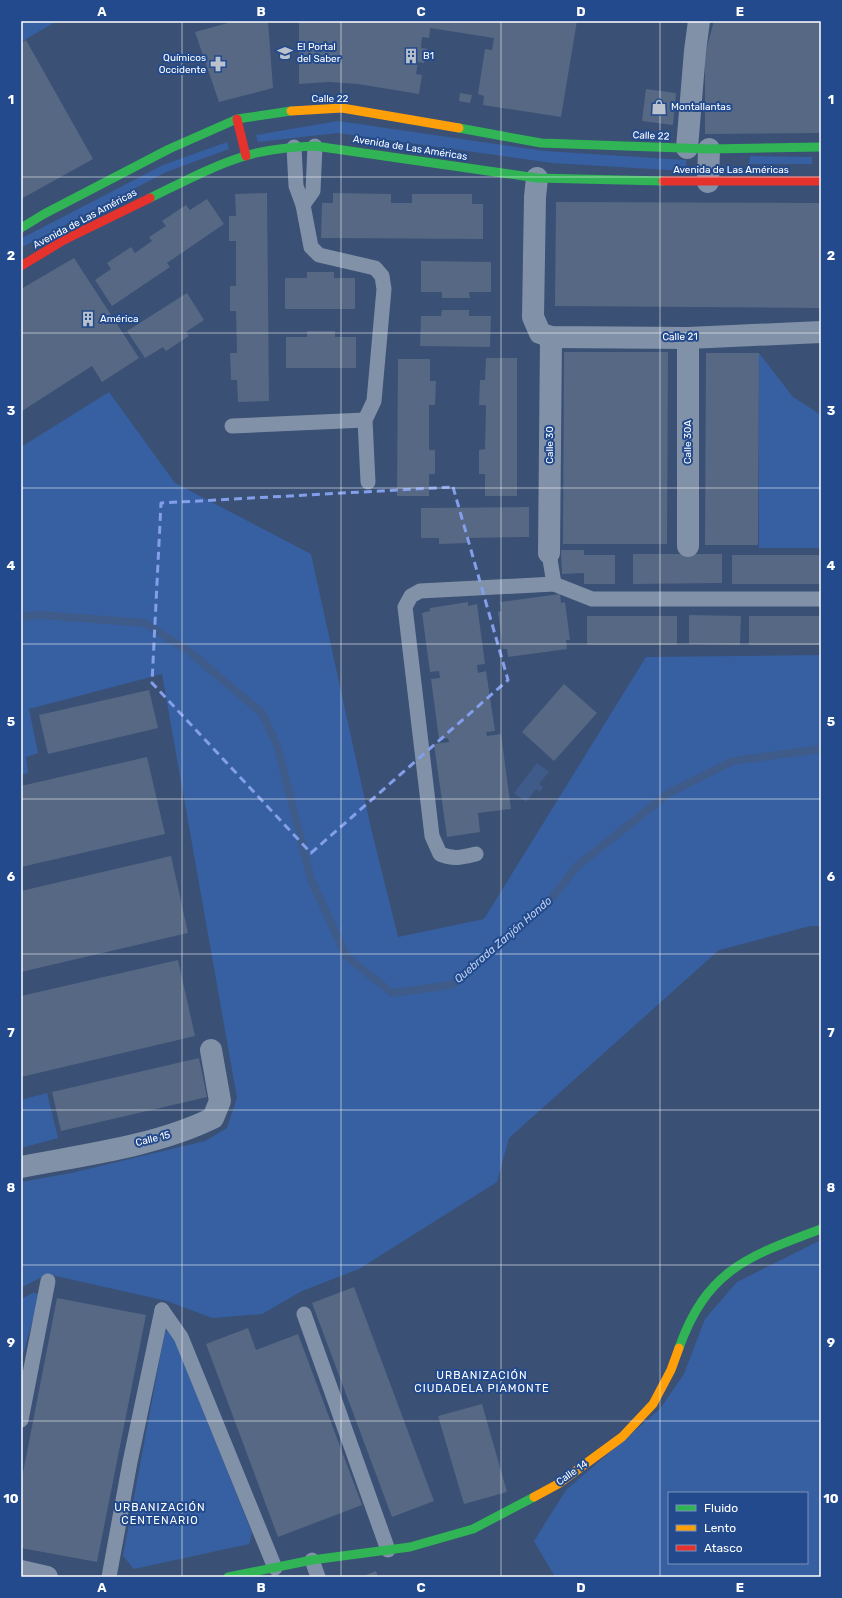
<svg xmlns="http://www.w3.org/2000/svg" width="842" height="1598" viewBox="0 0 842 1598" font-family="Rubik,sans-serif">
	<style>
		.green { fill: #3760a2; fill-rule: evenodd }
		.water { fill: #3f5b8a }
		.lines { fill: none; stroke-linecap: round; stroke-linejoin: round }
		.stream { stroke: #3f5b8a; stroke-width: 8 }
		.building { fill: #566884 }
		.lane { stroke: #8191a8; stroke-width: 15 }
		.street { stroke: #8191a8; stroke-width: 22 }
		.fast { stroke: #30b455; stroke-width: 9 }
		.slow { stroke: #ff9f0a; stroke-width: 9 }
		.jam { stroke: #e5322d; stroke-width: 9 }
		.marked { fill: none; stroke: #839eea; stroke-width: 3; stroke-dasharray: 8 5; stroke-linejoin: round }
		.grid { fill: none; stroke: #fff; stroke-width: 1; stroke-opacity: 0.55 }
		.labels { text-anchor: middle; dominant-baseline: central; stroke-width: 4; stroke-linejoin: round; paint-order: stroke }
		.poi-label { font-size: 10px; fill: #fff; stroke: #224a8c; text-anchor: start }
		.street-label { font-size: 10px; fill: #fff; stroke: #224a8c }
		.water-label { font-size: 11px; font-style: italic; fill: #bdd2f2; stroke: #224a8c }
		.neighbourhood-label { font-size: 11px; letter-spacing: 1px; fill: #fff; stroke: #224a8c }
		.neatline { fill: none; stroke: #fff; stroke-width: 1.5 }
		.grid-label { font-size: 13px; text-anchor: middle; font-weight: bold; fill: #fff }
	</style>
	<rect width="100%" height="100%" fill="#3a5074"/>
	<g class="green">
		<path d="M21 21H57L21 42Z"/>
		<path d="M338 121 545 151 686 160V171L552 163 338 133 258 142 256 135Z"/>
		<path d="M227 142 229 149 166 172 21 248V239L24 237 163 165Z"/>
		<path d="M750 156 812 157V164H749Z"/>
		<path d="M759 353 793 397 821 415V548H759Z"/>
		<path d="M109 392 175 483 311 554 371 828 398 937 484 919 646 657 821 655V926H810L719 950 509 1138 497 1182 359 1269 302 1291 262 1314 212 1318 167 1301 47 1274 21 1288V1182L71 1173 205 1141 227 1128 237 1098 162 674 29 709 38 753 26 757 28 773 21 775V447Z"/>
		<path d="M47 1093 58 1138 21 1148V1100Z"/>
		<path d="M821 1240V1577H555L534 1541 566 1490 660 1409 684 1374 705 1319 737 1282ZM669 1493H807V1563H669Z"/>
		<path d="M33 1293 40 1294 22 1358 21 1299Z"/>
		<path d="M165 1331 172 1333 252 1533 249 1544 134 1569 123 1556Z"/>
	</g>
	<path class="water" d="M537 763 549 772 539 784 543 787 540 792 536 789 526 802 514 793Z"/>
	<g class="lines">
		<path class="stream" d="M21 617 40 615 145 623 190 652 262 713 277 745 311 879 346 956 392 993 452 985 547 904 577 866 669 793 733 761 821 749"/>
	</g>
	<g class="building">
		<path d="M235 21H268L273 88 219 102 195 32Z"/>
		<path d="M299 21H577L561 117 483 105 484 96 478 94 485 49 492 50 494 38 430 28 429 38 422 37 421 48 427 49 424 63 418 62 416 74 422 75 419 94 358 84 329 82 299 84Z"/>
		<path d="M714 21H821V133L705 134V54Z"/>
		<path d="M26 40 93 159 21 199V43Z"/>
		<path d="M646 89 676 93 673 125 642 121Z"/>
		<path d="M460 93 472 95 470 103 459 101Z"/>
		<path d="M267 193 269 401 238 402 237 380H231L230 353H237L236 311H230V286H236V241H229V216H236L235 194Z"/>
		<path d="M333 193 391 194V203H412V194H472V204H483V239L321 238 322 203H333Z"/>
		<path d="M207 199 224 224 167 263 170 267 112 306 95 280 111 269 107 263 131 247 135 253 152 241 149 237 166 226 162 221 186 205 190 210Z"/>
		<path d="M556 202 821 203 820 308 555 306Z"/>
		<path d="M74 258 139 358 102 382 92 366 22 411 21 289Z"/>
		<path d="M421 261 491 262V292H469L470 298H442V292H421Z"/>
		<path d="M307 272H334V278H355V309H285V278H307Z"/>
		<path d="M187 293 204 320 186 332 189 336 166 351 163 347 145 358 127 331Z"/>
		<path d="M442 310H469V316H491L490 347 420 346 421 316H441Z"/>
		<path d="M307 331H335V337H356V368H286V337H307Z"/>
		<path d="M564 352H668L667 544H563Z"/>
		<path d="M706 353H759L758 545H705Z"/>
		<path d="M486 358H517V496H485V474H479V450L485 449 486 405H479L480 380H485Z"/>
		<path d="M398 359H430V381H436L435 405H429V450H435V474H429V496H397Z"/>
		<path d="M529 507V537L467 538V543L439 544V538H421V508Z"/>
		<path d="M561 550H584V555H615V584H584V573L562 574Z"/>
		<path d="M633 554H722V583L633 584Z"/>
		<rect x="732" y="555" width="89" height="29"/>
		<path d="M560 594 561 603 565 602 570 640H566L567 649 508 657 507 649H503L498 612 502 611 500 602Z"/>
		<path d="M468 602V606L477 604 485 664 477 665 478 673 486 671 495 731 486 732 487 736 501 734 511 809 478 813 480 832 447 837 434 744 449 742 448 738 439 739 431 679 440 678 439 671 430 672 422 613 430 611V608Z"/>
		<path d="M689 615 741 616 740 645 689 644Z"/>
		<rect x="587" y="616" width="90" height="29"/>
		<rect x="749" y="616" width="72" height="29"/>
		<path d="M564 684 597 713 554 761 522 732Z"/>
		<path d="M149 690 158 728 48 754 39 715Z"/>
		<path d="M147 757 165 834 21 867V786Z"/>
		<path d="M171 856 188 933 21 972V891Z"/>
		<path d="M178 960 195 1036 21 1077V996Z"/>
		<path d="M199 1058 207 1097 61 1131 52 1092Z"/>
		<path d="M354 1287 434 1501 392 1517 312 1303Z"/>
		<path d="M57 1298 146 1315 97 1562 21 1548V1483Z"/>
		<path d="M248 1328 256 1350 298 1334 362 1505 278 1537 206 1344Z"/>
		<path d="M482 1404 507 1492 464 1504 438 1416Z"/>
		<path d="M376 1571 378 1577H361Z"/>
	</g>
	<g class="lines">
		<g class="lane">
			<path d="M294 147 296 186 303 205 311 247 319 255 375 268 382 276 384 289 374 401 365 420 368 482"/>
			<path d="M303 205 313 191 315 146"/>
			<path d="M232 426 365 420"/>
			<path d="M554 584 592 599H821"/>
			<path d="M476 854C463 857 454 860 440 854L432 836 405 607 411 596 420 591 554 584 549 553"/>
			<path d="M162 1310 181 1337 275 1568"/>
			<path d="M304 1314 388 1550"/>
			<path d="M21 1420 48 1281"/>
			<path d="M312 1560 318 1577"/>
			<path d="M109 1577 130 1462 162 1310"/>
		</g>
		<g class="street">
			<path d="M687 148 695 51 699 21"/>
			<path d="M537 178 535 197 533 317 540 333 551 337 688 338 821 332"/>
			<path d="M708 182 709 149"/>
			<path d="M688 546V338"/>
			<path d="M549 553 551 337"/>
			<path d="M21 1167C83 1155 156 1146 213 1118L220 1101 211 1050"/>
			<path d="M21 1571 47 1577"/>
		</g>
		<g class="fast">
			<path d="M459 128 541 143 709 149 821 147"/>
			<path d="M150 198C181 183 212 166 245 156 267 149 292 147 315 146L537 178 663 181"/>
			<path d="M21 228 44 214 169 149 237 119 291 111"/>
			<path d="M679 1348C707 1269 749 1256 821 1229"/>
			<path d="M228 1577 312 1560 410 1547 473 1529 534 1497"/>
		</g>
		<g class="slow">
			<path d="M291 111 342 108 459 128"/>
			<path d="M534 1497 558 1484 622 1437 653 1404 671 1370 679 1348"/>
		</g>
		<g class="jam">
			<path d="M237 119 246 156"/>
			<path d="M663 181H821"/>
			<path d="M21 266 64 240 150 198"/>
		</g>
	</g>
	<path class="marked" d="M453 487 508 680 311 853 152 683 161 503Z"/>
	<path class="grid" d="M182 21V1577M341 21V1577M501 21V1577M660 21V1577M21 177H821M21 333H821M21 488H821M21 644H821M21 799H821M21 954H821M21 1110H821M21 1265H821M21 1421H821"/>
	<defs>
		<symbol id="school-bare" viewBox="-9 -9 18 18"><path d="M0-5L7-2L0 1L-7-2ZM-4 1L0 2.5L4 1V4Q0 6-4 4Z" fill="#bac2ce" stroke="#224a8c" stroke-width="2.5" paint-order="stroke"/></symbol>
		<symbol id="building-bare" viewBox="-9 -9 18 18"><path d="M-4-6H4V6H1V3H-1V6H-4ZM-2.5-4.3h1.7v1.8h-1.7ZM.8-4.3h1.7v1.8H.8ZM-2.5-1h1.7V.8h-1.7ZM.8-1h1.7V.8H.8Z" fill="#bac2ce" stroke="#224a8c" stroke-width="2.5" paint-order="stroke"/></symbol>
		<symbol id="pharmacy-bare" viewBox="-9 -9 18 18"><path d="M-2-6h4v4h4v4h-4v4h-4v-4h-4v-4h4Z" fill="#bac2ce" stroke="#224a8c" stroke-width="2.5" paint-order="stroke"/></symbol>
		<symbol id="shop-bare" viewBox="-9 -9 18 18"><path d="M-5-2.5h2.3a2.7 3.5 0 0 1 5.4 0H5L5.5 6h-11ZM-1.5-2.5h3a1.5 2.3 0 0 0-3 0Z" fill="#bac2ce" stroke="#224a8c" stroke-width="2.5" paint-order="stroke"/></symbol>
	</defs>
	<g fill-rule="evenodd">
		<use href="#school-bare" x="274" y="42" width="22" height="22"/>
		<use href="#building-bare" x="400" y="45" width="22" height="22"/>
		<use href="#pharmacy-bare" x="207" y="53" width="22" height="22"/>
		<use href="#shop-bare" x="648" y="96" width="22" height="22"/>
		<use href="#building-bare" x="77" y="308" width="22" height="22"/>
	</g>
	<g class="labels">
		<g class="poi-label">
			<text x="297" y="47">El Portal<tspan x="297" dy="12">del Saber</tspan></text>
			<text x="423" y="56">B1</text>
			<text x="206" y="58" text-anchor="end">Químicos<tspan x="206" dy="12">Occidente</tspan></text>
			<text x="671" y="107">Montallantas</text>
			<text x="100" y="319">América</text>
		</g>
		<g class="street-label">
			<text x="330" y="99">Calle 22</text>
			<text transform="translate(651 136) rotate(2)">Calle 22</text>
			<text transform="translate(410 148) rotate(9)">Avenida de Las Américas</text>
			<text x="731" y="170">Avenida de Las Américas</text>
			<text transform="translate(85 219) rotate(-28)">Avenida de Las Américas</text>
			<text transform="translate(680 337) rotate(-1)">Calle 21</text>
			<text transform="translate(688 442) rotate(-90)">Calle 30A</text>
			<text transform="translate(550 445) rotate(-90)">Calle 30</text>
			<text transform="translate(153 1139) rotate(-14)">Calle 15</text>
			<text transform="translate(572 1473) rotate(-35)">Calle 14</text>
		</g>
		<g class="water-label">
			<text transform="translate(503 940) rotate(-41)">Quebrada Zanjón Hondo</text>
		</g>
		<g class="neighbourhood-label">
			<text x="482" y="1375">URBANIZACIÓN<tspan x="482" dy="13">CIUDADELA PIAMONTE</tspan></text>
			<text x="160" y="1507">URBANIZACIÓN<tspan x="160" dy="13">CENTENARIO</tspan></text>
		</g>
	</g>
	<rect width="842" height="1598" fill="none" stroke="#224a8c" stroke-width="44"/>
	<rect x="668" y="1492" width="140" height="72" fill="#224a8c" stroke="#7a92ba"/>
	<rect x="676" y="1505" width="20" height="6" fill="#30b455" stroke="#7a92ba"/>
	<text x="704" y="1512" font-size="12" fill="#ffffff">Fluido</text>
	<rect x="676" y="1525" width="20" height="6" fill="#ff9f0a" stroke="#7a92ba"/>
	<text x="704" y="1532" font-size="12" fill="#ffffff">Lento</text>
	<rect x="676" y="1545" width="20" height="6" fill="#e5322d" stroke="#7a92ba"/>
	<text x="704" y="1552" font-size="12" fill="#ffffff">Atasco</text>
	<rect x="22" y="22" width="798" height="1554" class="neatline"/>
	<g class="grid-label">
		<text x="102" y="16">A</text>
		<text x="261" y="16">B</text>
		<text x="421" y="16">C</text>
		<text x="581" y="16">D</text>
		<text x="740" y="16">E</text>
		<text x="11" y="104">1</text>
		<text x="831" y="104">1</text>
		<text x="11" y="260">2</text>
		<text x="831" y="260">2</text>
		<text x="11" y="415">3</text>
		<text x="831" y="415">3</text>
		<text x="11" y="570">4</text>
		<text x="831" y="570">4</text>
		<text x="11" y="726">5</text>
		<text x="831" y="726">5</text>
		<text x="11" y="881">6</text>
		<text x="831" y="881">6</text>
		<text x="11" y="1037">7</text>
		<text x="831" y="1037">7</text>
		<text x="11" y="1192">8</text>
		<text x="831" y="1192">8</text>
		<text x="11" y="1347">9</text>
		<text x="831" y="1347">9</text>
		<text x="11" y="1503">10</text>
		<text x="831" y="1503">10</text>
		<text x="102" y="1592">A</text>
		<text x="261" y="1592">B</text>
		<text x="421" y="1592">C</text>
		<text x="581" y="1592">D</text>
		<text x="740" y="1592">E</text>
	</g>
</svg>
